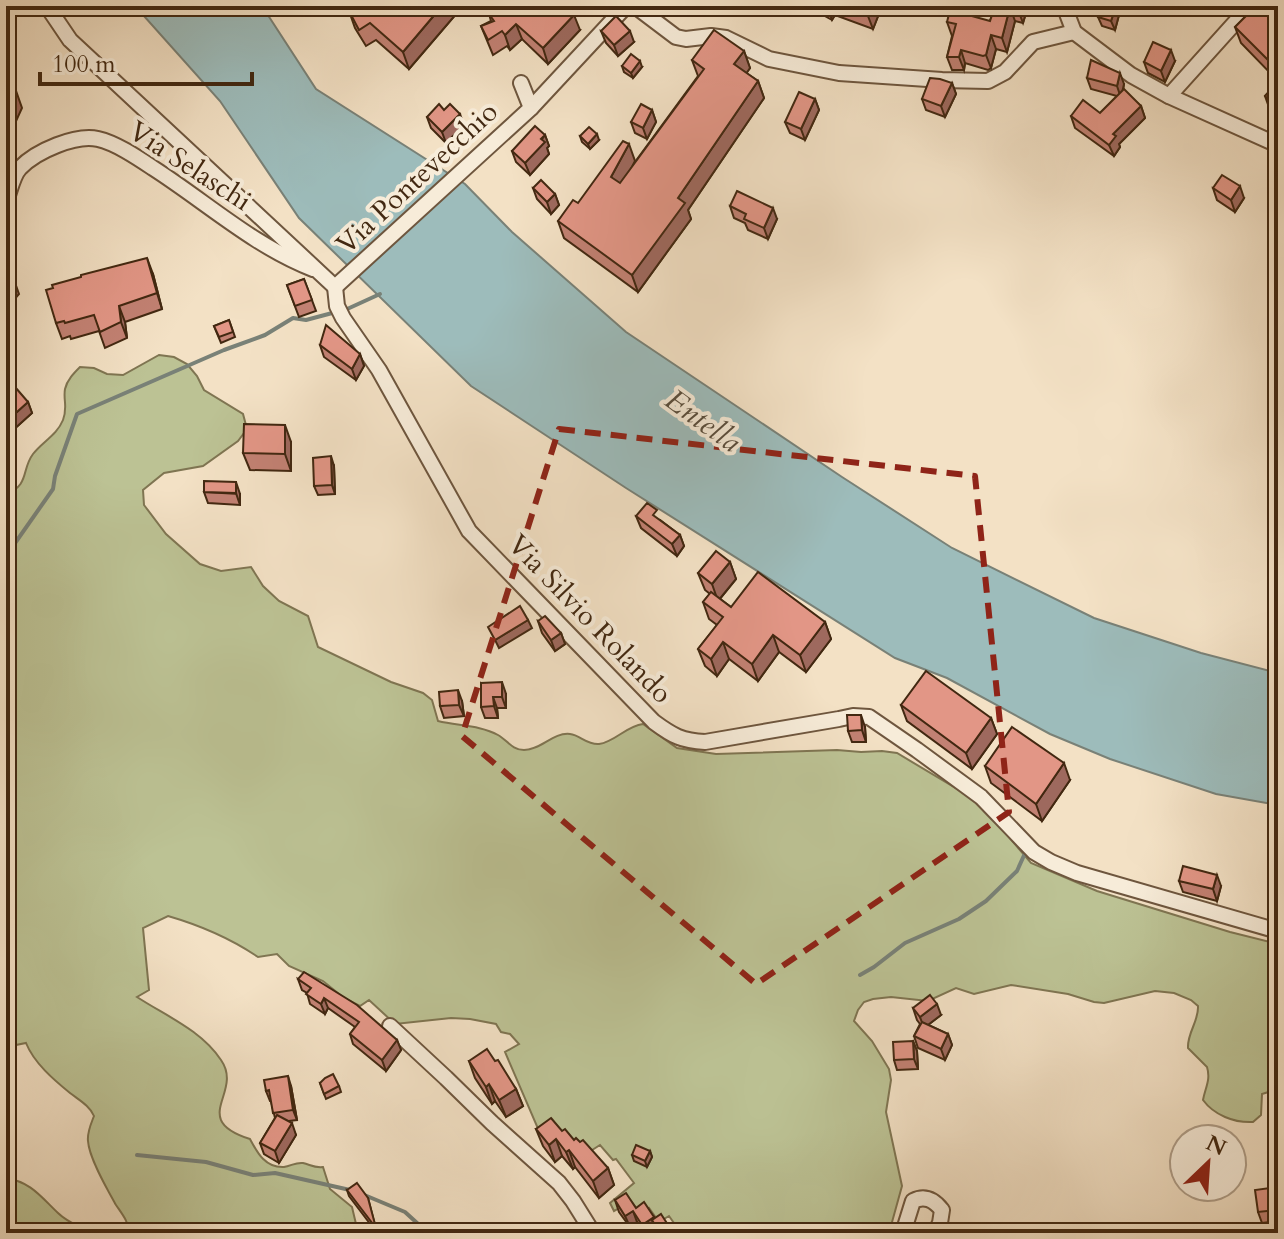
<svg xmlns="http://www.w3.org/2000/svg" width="1284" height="1239" viewBox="0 0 1284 1239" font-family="Cardo,serif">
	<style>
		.green { fill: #bcc294; stroke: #7f7552; stroke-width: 2 }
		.water { fill: #9dbcbb; stroke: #798177; stroke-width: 2 }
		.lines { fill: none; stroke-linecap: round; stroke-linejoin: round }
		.stream { stroke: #798177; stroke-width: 4 }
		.minor-casing { stroke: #6e563e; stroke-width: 18 }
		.minor { stroke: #f7ecd9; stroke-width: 14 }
		.wall { fill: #c28173; stroke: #422811; stroke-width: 2 }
		.shaded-wall { fill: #9e695e; stroke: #422811; stroke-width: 2 }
		.building { fill: #e29686; stroke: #422811; stroke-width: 2 }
		.marked { fill: none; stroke: #8f2418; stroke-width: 6; stroke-dasharray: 16 10; stroke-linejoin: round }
		.labels { text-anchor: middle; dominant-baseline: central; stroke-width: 8; stroke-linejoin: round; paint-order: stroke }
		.street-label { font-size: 28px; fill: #422811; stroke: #f7ecd9 }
		.water-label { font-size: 30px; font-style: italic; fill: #594d3c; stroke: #f7ecd9 }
	</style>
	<rect width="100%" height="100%" fill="#f3e1c5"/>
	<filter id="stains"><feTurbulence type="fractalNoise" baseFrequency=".0025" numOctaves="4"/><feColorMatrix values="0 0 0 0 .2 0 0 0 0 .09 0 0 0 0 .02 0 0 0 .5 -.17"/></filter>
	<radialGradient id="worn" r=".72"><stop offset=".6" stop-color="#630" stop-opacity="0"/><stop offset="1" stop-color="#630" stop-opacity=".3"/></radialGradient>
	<g class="green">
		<path d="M159 355 174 357 187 364 197 376 204 390 243 414 247 429 238 441 203 466 164 473 143 490 144 505 166 534 200 564 221 571 251 567 263 586 279 601 308 616 318 647 391 682 423 693 432 700 438 721C458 726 480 725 498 735 507 740 512 750 524 750 541 750 553 732 570 734 580 735 587 745 599 744 615 742 626 726 643 724L677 748 716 754 837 750 861 752 882 751 897 753 979 802 1031 863 1097 891 1230 932 1278 944V1089L1262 1094 1261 1115 1253 1122C1234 1123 1214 1115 1203 1100 1205 1088 1211 1080 1207 1067L1188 1048C1187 1033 1199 1021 1198 1006L1191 1000 1174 993 1155 991 1104 1003 1094 1002 1068 994 1011 985 974 994 956 988 928 1001 891 997 873 999 864 1002 858 1010 854 1021 872 1041 889 1069 891 1080 886 1112 902 1186 889 1233H681L669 1216 659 1222 649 1208 641 1214 631 1201 614 1211 610 1203 634 1183 616 1159 613 1160 600 1145 586 1154C572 1135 563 1129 539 1131L505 1052 519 1044 510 1034 501 1032 496 1024 470 1019 451 1018 395 1024 369 1000 360 1006 344 998 323 981 289 966 277 954 258 957C230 938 199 925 168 916L143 928 149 990 137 997C166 1016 201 1030 221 1060 244 1093 188 1119 250 1139 257 1152 265 1168 284 1167 291 1166 296 1162 303 1163 311 1165 314 1168 323 1167L330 1189 352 1207 356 1224 366 1233H129C129 1222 122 1214 116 1205 107 1189 89 1158 88 1141 87 1132 91 1124 94 1116 90 1106 79 1100 70 1093 54 1080 34 1063 26 1043L6 1047V494C30 485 21 470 33 454 42 442 57 435 63 420 68 407 63 400 65 389 67 380 74 373 80 367L94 368 107 374 123 375Z"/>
		<path d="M6 1178C31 1182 41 1197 58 1213 67 1222 80 1227 91 1233H6Z"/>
	</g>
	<path class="water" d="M135 6H262L316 89 465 184 512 232 626 332 842 477 952 548 1094 618 1201 653 1278 673V805L1216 794 1110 759 1050 734 947 678 895 658 626 488 471 386 299 218 220 101Z"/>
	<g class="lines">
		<g class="stream">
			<path d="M345 310 380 294"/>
			<path d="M6 556 53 489 55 476 77 414 224 350 265 335 293 318 306 320 336 312"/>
			<path d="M6 580 8 555"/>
			<path d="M860 975 874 967 905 943 959 919 986 901 1017 871 1026 851"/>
			<path d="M137 1155 206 1162 253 1175 275 1173 350 1190"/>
			<path d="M362 1194 405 1212 428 1233"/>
		</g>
		<defs>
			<g id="minor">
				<path d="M47 6 70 40 335 287 531 108 521 83"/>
				<path d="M635 6 676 37 686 39 711 36 726 38 769 59 839 73 942 80 988 81 1005 72 1033 42 1074 32"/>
				<path d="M1066 6V11L1074 32 1131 75 1169 96 1278 145"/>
				<path d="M1169 96 1250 6"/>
				<path d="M531 108 626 6"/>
				<path d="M6 201C10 191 13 175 20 168 36 151 76 134 98 139 116 143 138 158 153 168 206 202 254 246 313 269"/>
				<path d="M335 287 337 306 343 318 379 370 469 531 654 722C673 736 682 741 705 742L839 719 853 716 869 717 917 750 981 797 1034 852 1051 862 1077 873 1278 931"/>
				<path d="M390 1026 446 1078 492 1123 559 1183 573 1201 593 1233"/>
				<path d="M903 1233 913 1201C925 1195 934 1200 942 1210L940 1223 935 1233"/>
			</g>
		</defs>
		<use href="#minor" class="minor-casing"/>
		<use href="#minor" class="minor"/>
	</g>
	<g class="wall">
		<path d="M358 6H463L409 69 376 40 366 46 355 28 349 11Z"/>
		<path d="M807 6H882L873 29 835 15 832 20Z"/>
		<path d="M964 6H982L969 14Z"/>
		<path d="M995 6H1028L1023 23 1015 21 1007 52 996 49 991 68 988 70 965 63 964 70H952L947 57 952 36 947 22 990 21Z"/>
		<path d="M1075 6H1132L1135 12 1134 16 1119 15 1115 30 1102 26 1098 17 1099 14 1077 12Z"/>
		<path d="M1243 6H1278V81L1241 43 1235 27 1247 15Z"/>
		<path d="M489 14 580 30 548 64 522 39 510 50 507 46 493 55 481 26 491 21Z"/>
		<path d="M601 31 634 42 618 56 606 43Z"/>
		<path d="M744 51 750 68 746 73 758 81 764 98 688 210 691 219 638 292 564 238 558 221 578 203 635 161 632 166 698 76 692 60Z"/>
		<path d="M1175 61 1165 82 1148 73 1144 62Z"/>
		<path d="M622 66 642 67 633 78 624 72Z"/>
		<path d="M1087 78 1124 84 1123 90 1141 106 1145 118 1119 144 1120 147 1114 156 1075 128 1071 116 1100 113 1117 96 1091 89Z"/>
		<path d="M1278 82V119L1271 113 1265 96Z"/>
		<path d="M952 83 956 94 945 117 926 110 922 99Z"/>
		<path d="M815 99 819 110 805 140 790 133 785 122Z"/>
		<path d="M444 110 464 125 446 143 431 128 427 117Z"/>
		<path d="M652 110 656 122 647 139 635 133 631 122Z"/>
		<path d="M545 135 549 146 547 148 549 154 530 175 516 162 512 151Z"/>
		<path d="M580 136 599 140 590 149 582 142Z"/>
		<path d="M533 188 555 194 559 205 551 214 537 199Z"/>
		<path d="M1213 188 1244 198 1235 212 1217 200Z"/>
		<path d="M730 206 777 219 768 239 748 230 745 223 734 218Z"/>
		<path d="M153 274 162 309 125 322 127 338 105 348 99 331 71 339 70 336 62 339 56 323Z"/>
		<path d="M304 279 316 311 299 317 287 285Z"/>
		<path d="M229 320 235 337 221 343 214 326Z"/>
		<path d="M320 345 360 354 364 366 356 380 324 357Z"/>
		<path d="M6 383 28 402 32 413 12 431 6 424Z"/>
		<path d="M291 442V471L250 470 243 453Z"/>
		<path d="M334 466 335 494 318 495 314 486Z"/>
		<path d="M204 492 240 494V505L208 503Z"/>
		<path d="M636 516 660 520 680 535 684 546 677 556 641 528Z"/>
		<path d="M730 562 736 579 720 599 731 607 825 622 831 639 806 672 779 652 758 681 729 659 717 676 705 666 698 649 717 625 709 619 703 602 710 594 705 590 698 573Z"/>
		<path d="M538 621 561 633 565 644 555 651 542 633Z"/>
		<path d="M481 683 506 694V708H497L498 718H485L481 707Z"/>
		<path d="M462 701 464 716 444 718 440 706Z"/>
		<path d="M901 705 991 718 997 734 972 769 907 721Z"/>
		<path d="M865 727 866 742H852L848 731Z"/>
		<path d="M985 766 1070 780 1042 821 991 783Z"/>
		<path d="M1179 881 1221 886 1217 901 1183 892Z"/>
		<path d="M298 979 397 1040 401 1050 386 1071 353 1044 350 1034 355 1027 328 1008 325 1014 310 1004 307 993 302 990Z"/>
		<path d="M913 1008 941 1015 928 1025 948 1034 952 1045 945 1060 918 1048 914 1036 920 1024 917 1020Z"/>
		<path d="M913 1041 917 1051 918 1069 897 1070 894 1060Z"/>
		<path d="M469 1061H495L516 1089 523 1106 506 1117 495 1101 492 1104 475 1078Z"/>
		<path d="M6 1074 15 1107 6 1110Z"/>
		<path d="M320 1083 339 1086 341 1092 326 1099Z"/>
		<path d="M291 1086 297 1120 288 1121 296 1135 279 1163 264 1154 260 1143 275 1118 271 1101H270L266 1091Z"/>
		<path d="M536 1129 562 1131 608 1168 614 1185 599 1198 575 1167 573 1169 562 1156 555 1162 543 1146Z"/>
		<path d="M650 1151 652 1157 647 1167 634 1161 632 1155Z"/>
		<path d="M1278 1187V1221L1262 1223 1258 1212Z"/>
		<path d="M347 1190 368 1198 377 1233 349 1196Z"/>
		<path d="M615 1200 636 1208 655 1218 670 1228 672 1233H657L655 1230 651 1233H644L637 1222 630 1227 619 1212Z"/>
	</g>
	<g class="shaded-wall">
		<path d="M442 6H463L409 69 403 52Z"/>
		<path d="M827 6H832L835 15 832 20Z"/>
		<path d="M872 6H882L873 29 868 16Z"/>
		<path d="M1019 6H1028L1023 23 1018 10Z"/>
		<path d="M1116 6 1119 15 1115 30 1111 21Z"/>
		<path d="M1010 7 1015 21 1007 52 1002 38Z"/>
		<path d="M574 15 580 30 548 64 543 48Z"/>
		<path d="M516 24 522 39 510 50 505 35Z"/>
		<path d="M630 31 634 42 618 56 614 45Z"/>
		<path d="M991 35 996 49 991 68 986 55Z"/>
		<path d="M961 50 965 63 964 70 959 57Z"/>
		<path d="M1171 50 1175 61 1165 82 1161 71Z"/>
		<path d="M744 51 750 68 741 81 734 64Z"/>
		<path d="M640 61 642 67 633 78 631 73Z"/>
		<path d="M1120 73 1124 84 1121 98 1117 86Z"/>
		<path d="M758 81 764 98 688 210 691 219 638 292 632 275 678 198Z"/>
		<path d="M952 83 956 94 945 117 941 106Z"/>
		<path d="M14 85 22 108 6 143V103Z"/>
		<path d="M815 99 819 110 805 140 801 129Z"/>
		<path d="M1141 106 1145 118 1119 144 1120 147 1114 156 1109 145 1113 134Z"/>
		<path d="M652 110 656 122 647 139 643 128Z"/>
		<path d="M460 114 464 125 446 143 442 132Z"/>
		<path d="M597 134 599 140 590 149 588 144Z"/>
		<path d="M545 135 549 146 547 148 549 154 530 175 525 163Z"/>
		<path d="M629 144 635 161 618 194 611 177Z"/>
		<path d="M1240 186 1244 198 1235 212 1231 200Z"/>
		<path d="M555 194 559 205 551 214 547 202Z"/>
		<path d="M773 208 777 219 768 239 764 228Z"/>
		<path d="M147 258 153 274 162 309 157 293Z"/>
		<path d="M13 277 19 294 6 309V284Z"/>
		<path d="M119 306 125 322 127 338 121 322Z"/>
		<path d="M360 354 364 366 356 380 352 369Z"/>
		<path d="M28 402 32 413 12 431 8 420Z"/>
		<path d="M285 425 291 442V471L285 454Z"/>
		<path d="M331 456 334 466 335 494 332 485Z"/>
		<path d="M236 482 240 494V505L236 493Z"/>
		<path d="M680 535 684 546 677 556 672 544Z"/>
		<path d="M730 562 736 579 718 601 712 584Z"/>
		<path d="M528 620 532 628 499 648 495 640Z"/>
		<path d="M825 622 831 639 806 672 800 655Z"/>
		<path d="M561 633 565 644 555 651 551 640Z"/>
		<path d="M773 635 779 652 758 681 752 664Z"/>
		<path d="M723 642 729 659 717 676 711 659Z"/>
		<path d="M502 682 506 694V708L502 697Z"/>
		<path d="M458 690 462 701 464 716 459 705Z"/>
		<path d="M493 697 497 708 498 718 494 706Z"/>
		<path d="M861 715 865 727 866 742 862 730Z"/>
		<path d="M991 718 997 734 972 769 966 753Z"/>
		<path d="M1064 763 1070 780 1042 821 1036 804Z"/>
		<path d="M1217 875 1221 886 1217 901 1213 889Z"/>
		<path d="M324 998 328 1008 325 1014 321 1004Z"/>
		<path d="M937 1004 941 1015 924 1028 920 1017Z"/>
		<path d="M948 1034 952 1045 945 1060 941 1049Z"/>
		<path d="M397 1040 401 1050 386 1071 382 1060Z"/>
		<path d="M913 1041 917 1051 918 1069 914 1059Z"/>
		<path d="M6 1074 8 1080 15 1107 11 1096Z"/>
		<path d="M288 1076 291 1086 297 1120 293 1110Z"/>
		<path d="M489 1084 495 1101 492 1104 486 1087Z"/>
		<path d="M516 1089 523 1106 506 1117 499 1100Z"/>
		<path d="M292 1123 296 1135 279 1163 275 1151Z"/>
		<path d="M556 1139 562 1156 555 1162 549 1145Z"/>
		<path d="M569 1150 575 1167 573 1169 566 1152Z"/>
		<path d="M650 1151 652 1157 647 1167 645 1161Z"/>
		<path d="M608 1168 614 1185 599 1198 593 1181Z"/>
		<path d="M633 1211 637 1222 630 1227 625 1216Z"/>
		<path d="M654 1217 658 1228 652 1220 655 1230 651 1233H645L642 1225Z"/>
		<path d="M670 1228 672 1233H662Z"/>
	</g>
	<g class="building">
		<path d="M358 6H442L403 52 370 23 359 30 349 11Z"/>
		<path d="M499 6H565L574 15 543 48 516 24 505 35 502 31 488 40 481 26 494 21 489 14Z"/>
		<path d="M842 6H872L868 16Z"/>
		<path d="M995 6H1019L1018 10 1010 7 1002 38 991 35 986 55 983 56 961 50 959 57H947L956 24 947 22 950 10 990 21Z"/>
		<path d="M1102 6H1116L1111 21 1098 17Z"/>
		<path d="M1244 6H1278V70L1235 27 1250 12Z"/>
		<path d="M616 16 630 31 614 45 601 31Z"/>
		<path d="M714 30 744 51 734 64 758 81 678 198 685 203 632 275 558 221 573 200 578 203 623 141 629 144 611 177 620 183 704 69 692 60Z"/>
		<path d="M1153 42 1171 50 1161 71 1144 62Z"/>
		<path d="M631 54 640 61 631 73 622 66Z"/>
		<path d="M1091 60 1120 73 1117 86 1087 78Z"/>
		<path d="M930 78 940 79 952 83 941 106 922 99Z"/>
		<path d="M6 81 14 85 6 103Z"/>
		<path d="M1278 82V109L1265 96Z"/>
		<path d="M1124 89 1141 106 1113 134 1116 136 1109 145 1071 116 1083 100 1100 113Z"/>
		<path d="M799 92 815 99 801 129 785 122Z"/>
		<path d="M439 104 444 110 450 104 460 114 442 132 427 117Z"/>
		<path d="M641 104 652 110 643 128 631 122Z"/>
		<path d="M535 126 545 135 541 139 545 142 525 163 512 151Z"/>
		<path d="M589 127 597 134 588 144 580 136Z"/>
		<path d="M1222 175 1240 186 1231 200 1213 188Z"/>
		<path d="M541 180 555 194 547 202 533 188Z"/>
		<path d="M737 191 773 208 764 228 744 219 746 214 730 206Z"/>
		<path d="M147 258 157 293 119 306 121 322 100 332 94 315 65 323 64 321 56 323 46 290 53 288 52 285 81 277V275Z"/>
		<path d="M6 271 13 277 6 284Z"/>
		<path d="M304 279 312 300 295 306 287 285Z"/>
		<path d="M229 320 233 332 219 337 214 326Z"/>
		<path d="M326 325 360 354 352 369 320 345Z"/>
		<path d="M9 380 28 402 8 420 6 418V405L8 403 6 401V383Z"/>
		<path d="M244 424 285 425V454L243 453Z"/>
		<path d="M331 456 332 485 314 486 313 458Z"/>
		<path d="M204 481 236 482V493L204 492Z"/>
		<path d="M647 503 657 510 653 515 680 535 672 544 636 516Z"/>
		<path d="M716 551 730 562 712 584 698 573Z"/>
		<path d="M758 572 825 622 800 655 773 635 752 664 723 642 711 659 698 649 723 617 703 602 711 592 731 607Z"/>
		<path d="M520 606 528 620 495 640 488 627Z"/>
		<path d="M545 616 561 633 551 640 538 621Z"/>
		<path d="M926 671 991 718 966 753 901 705Z"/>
		<path d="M502 682V697H493L494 706 481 707V683Z"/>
		<path d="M458 690 459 705 440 706 439 692Z"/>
		<path d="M847 715H861L862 730 848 731Z"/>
		<path d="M1012 727 1064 763 1036 804 985 766Z"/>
		<path d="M1183 866 1217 875 1213 889 1179 881Z"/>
		<path d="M304 972 357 1005 397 1040 382 1060 350 1034 359 1022 324 998 321 1004 306 994 311 988 298 979Z"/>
		<path d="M930 995 937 1004 920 1017 913 1008Z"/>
		<path d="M922 1022 948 1034 941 1049 914 1036Z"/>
		<path d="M913 1041 914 1059 894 1060 893 1042Z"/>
		<path d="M487 1049 495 1061 498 1060 516 1089 499 1100 489 1084 486 1087 469 1061Z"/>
		<path d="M333 1074 339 1086 324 1094 320 1083 325 1078Z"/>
		<path d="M6 1076 11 1096 6 1097Z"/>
		<path d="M288 1076 293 1110 273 1113 269 1090 266 1091 264 1080Z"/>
		<path d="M277 1115 292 1123 275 1151 260 1143Z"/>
		<path d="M551 1118 562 1131 565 1129 574 1140 576 1138 580 1142 583 1140 608 1168 593 1181 569 1150 566 1152 556 1139 549 1145 536 1129Z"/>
		<path d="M636 1145 650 1151 645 1161 632 1155Z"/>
		<path d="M357 1183 368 1198 376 1228 347 1190Z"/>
		<path d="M1278 1187V1210L1258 1212 1255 1190Z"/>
		<path d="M626 1193 636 1208 644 1202 654 1217 642 1225 633 1211 625 1216 615 1200Z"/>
		<path d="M661 1214 670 1228 662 1233H660L652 1220Z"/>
	</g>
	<path class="marked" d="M559 429 975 476 1009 812 756 984 462 736Z"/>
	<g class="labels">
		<g class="street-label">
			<text transform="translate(190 166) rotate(33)">Via Selaschi</text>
			<text transform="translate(417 178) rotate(-43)">Via Pontevecchio</text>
			<text transform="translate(590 619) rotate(46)">Via Silvio Rolando</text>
		</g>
		<g class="water-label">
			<text transform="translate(703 421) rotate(36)">Entella</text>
		</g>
	</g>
	<rect width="1284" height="1239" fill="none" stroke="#f3e1c5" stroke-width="32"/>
	<rect x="8" y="8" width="1268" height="1223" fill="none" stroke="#422811" stroke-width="4"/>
	<rect x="16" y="16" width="1252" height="1207" fill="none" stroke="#422811" stroke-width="2"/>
	<g transform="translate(1208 1163) rotate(25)"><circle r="38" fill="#f7ecd9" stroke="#af9e89" stroke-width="2"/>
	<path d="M0-6L14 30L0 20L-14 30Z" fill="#8f2418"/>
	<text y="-12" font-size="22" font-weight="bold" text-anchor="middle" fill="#422811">N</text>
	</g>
	<path d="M40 72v12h212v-12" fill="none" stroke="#422811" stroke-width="4"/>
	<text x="52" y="72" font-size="24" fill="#422811" stroke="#f7ecd9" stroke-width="6" paint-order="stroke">100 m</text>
	<rect width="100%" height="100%" filter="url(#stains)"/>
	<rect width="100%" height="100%" fill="url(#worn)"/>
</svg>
